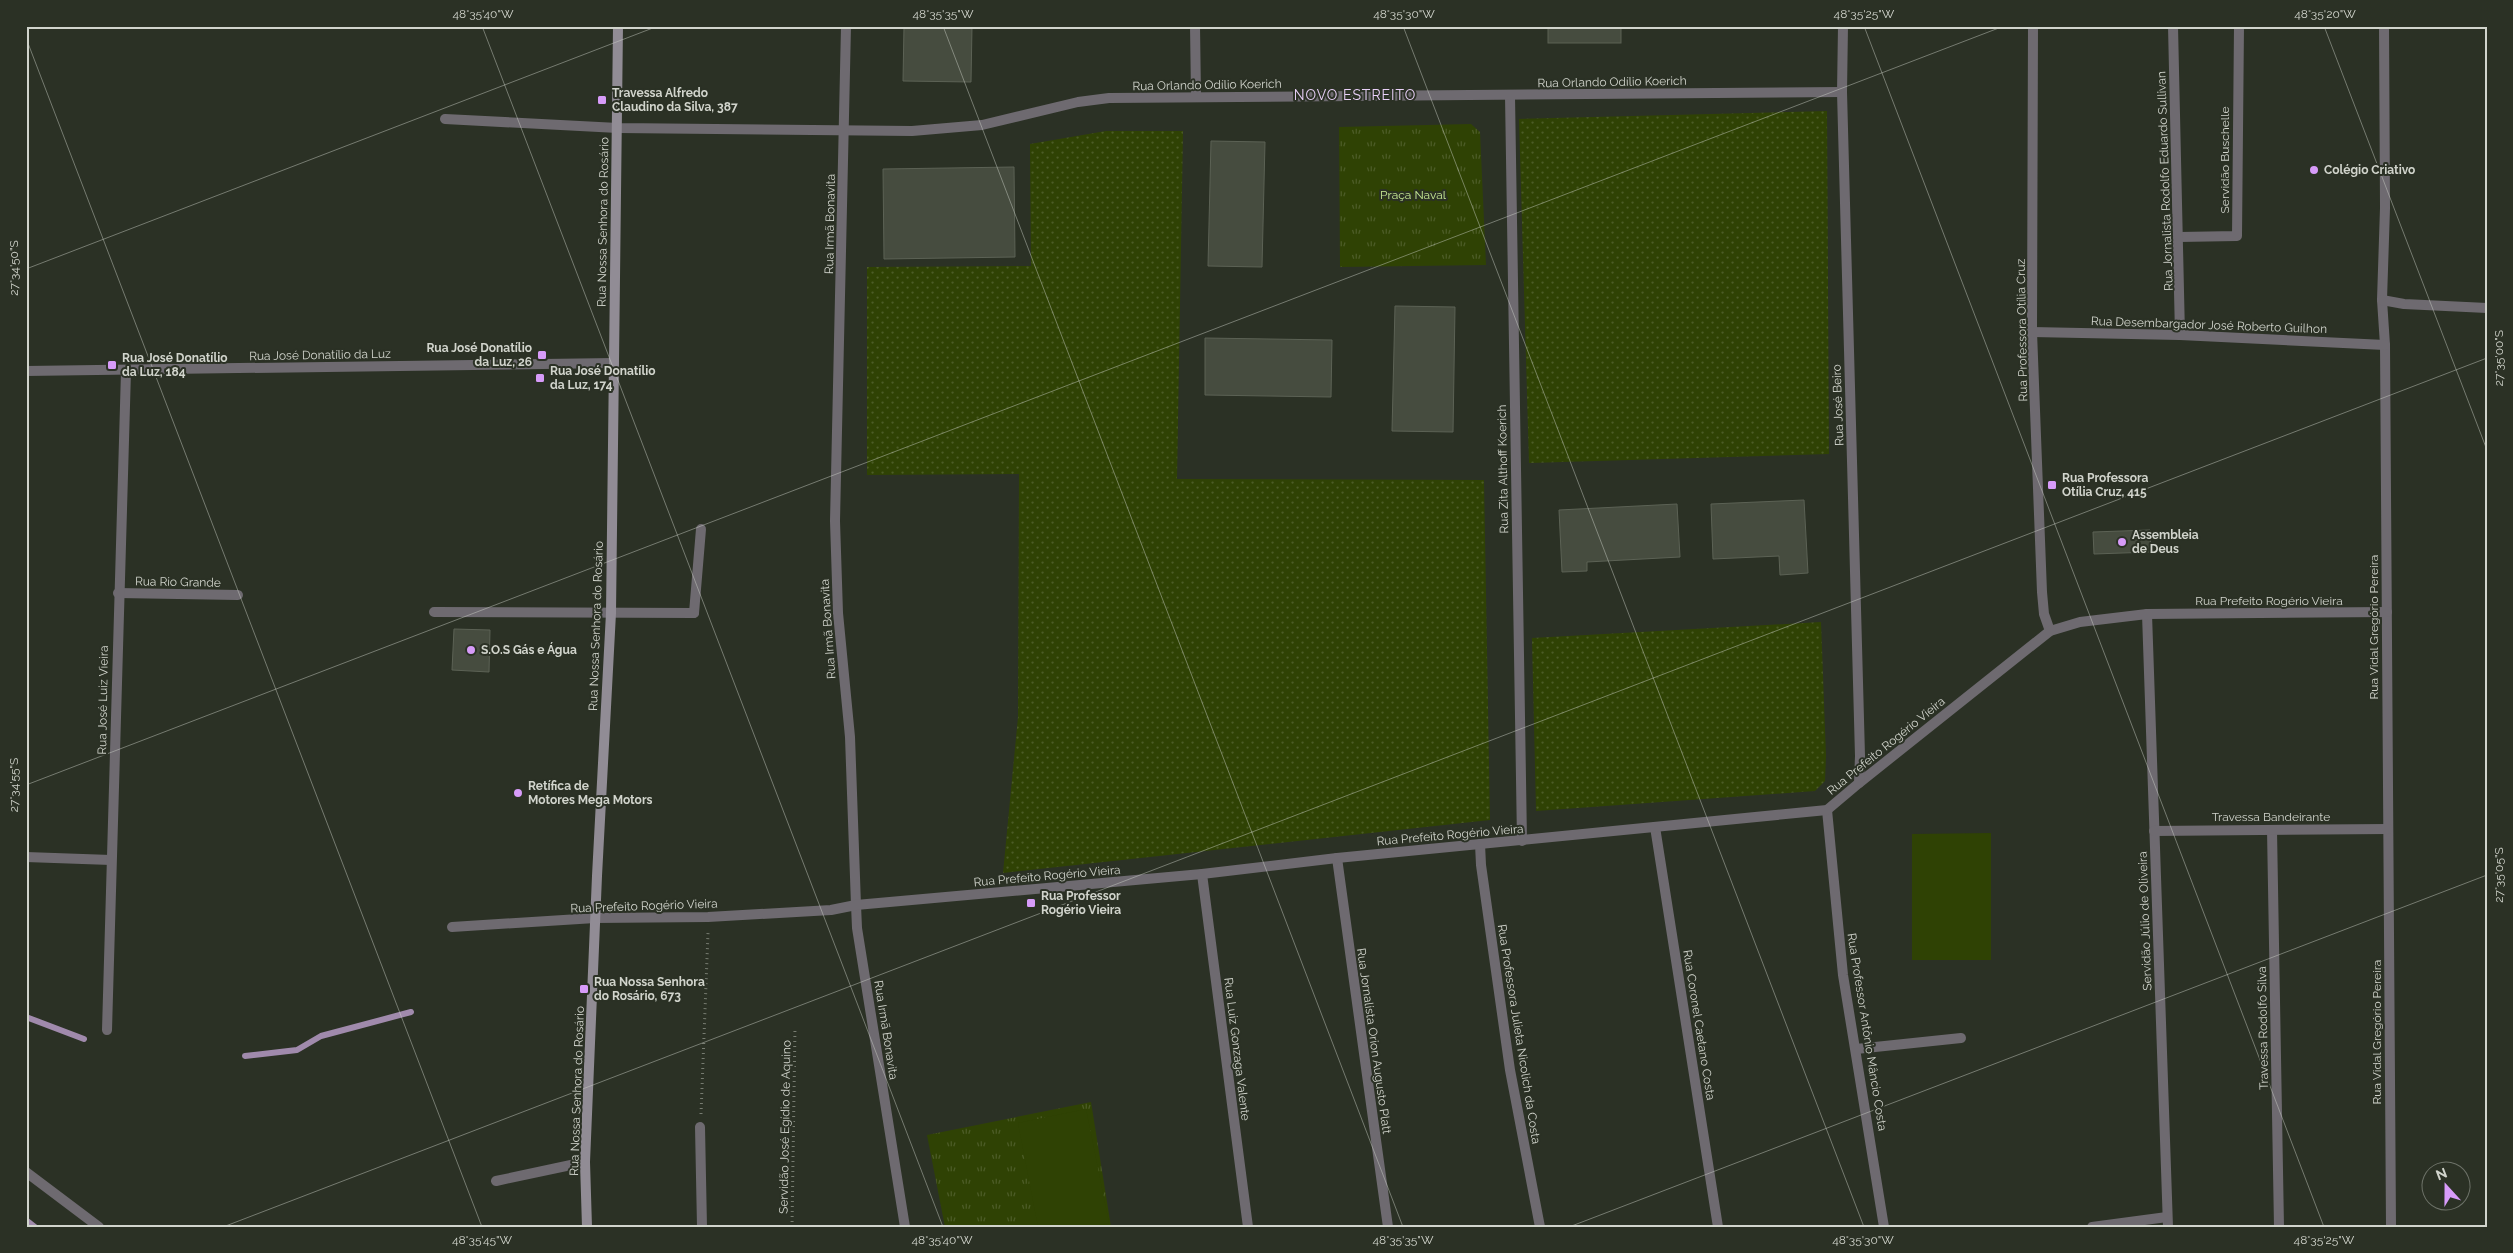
<svg xmlns="http://www.w3.org/2000/svg" width="2513" height="1253" viewBox="0 0 2513 1253" font-family="Raleway,sans-serif">
	<style>
		.grass { fill: url(#grass-dots) }
		.park { fill: url(#park-tufts) }
		.pitch { fill: #2f4204 }
		.lines { fill: none; stroke-linecap: round; stroke-linejoin: round }
		.stream { stroke: #a08aac; stroke-width: 6 }
		.building { fill: #464c3f; stroke: #5c6255 }
		.path { stroke: #777c71; stroke-width: 3; stroke-dasharray: 1 4; stroke-linecap: butt }
		.service { stroke: #6e6a70; stroke-width: 10 }
		.minor { stroke: #6e6a70; stroke-width: 10 }
		.tertiary { stroke: #6e6a70; stroke-width: 10 }
		.secondary { stroke: #918c95; stroke-width: 10 }
		.ticks { fill: none; stroke: #d1d4cc; stroke-width: 1; stroke-opacity: 0.45 }
		.poi-dot { fill: #d79bf9; stroke: #2b3125; stroke-width: 2 }
		.labels { text-anchor: middle; dominant-baseline: central; stroke-width: 4; stroke-linejoin: round; paint-order: stroke }
		.street-label { font-size: 12px; fill: #d1d4cc; stroke: #2b3125 }
		.poi-label { font-size: 12px; font-weight: bold; fill: #d1d4cc; stroke: #2b3125; text-anchor: start }
		.park-label { font-size: 12px; fill: #c7ea94; stroke: #2b3125 }
		.neighbourhood-label { font-size: 14px; letter-spacing: 1px; fill: #e9d0f8; stroke: #2b3125 }
		.neatline { fill: none; stroke: #d1d4cc; stroke-width: 2 }
		.ticks-label { font-size: 12px; text-anchor: middle; fill: #d1d4cc }
	</style>
	<defs>
		<pattern id="grass-dots" width="8" height="8" patternUnits="userSpaceOnUse" patternTransform="scale(1.25)"><rect width="8" height="8" fill="#2f4204"/><path d="M2 2h.1M6 6h.1" fill="none" stroke="#4c5c27" stroke-width="1.8" stroke-linecap="round"/></pattern>
		<pattern id="park-tufts" width="24" height="20" patternUnits="userSpaceOnUse" patternTransform="scale(1.25)"><rect width="24" height="20" fill="#2f4204"/><path d="M3 7l-1-3M5 7V3M7 7l1-3M15 17l-1-3M17 17v-4M19 17l1-3" fill="none" stroke="#4c5c27"/></pattern>
	</defs>
	<rect width="100%" height="100%" fill="#2b3125"/>
	<g class="grass">
		<path d="M1827 111 1829 454 1529 463 1519 119Z"/>
		<path d="M1106 131H1183L1177 479 1484 480 1490 820 1003 873 1018 717 1019 474 867 475V267L1031 266 1030 144Z"/>
		<path d="M1821 622 1826 756 1825 781 1815 791 1536 811 1532 638Z"/>
	</g>
	<g class="park">
		<path d="M1471 124 1480 132 1486 265 1340 267 1339 127Z"/>
		<path d="M1091 1102 1111 1227H945L927 1135Z"/>
	</g>
	<g class="pitch">
		<path d="M1991 833V960H1912V834Z"/>
		<path d="M1086 1109 1109 1223 1090 1227H1038L1018 1123Z"/>
	</g>
	<g class="lines">
		<g class="stream">
			<path d="M26 1017 84 1039"/>
			<path d="M245 1056 297 1050 321 1036 411 1012"/>
			<path d="M26 1220 35 1227"/>
		</g>
	</g>
	<g class="building">
		<path d="M904 26H972L971 82 903 81Z"/>
		<rect x="1548" y="26" width="73" height="17"/>
		<path d="M1211 141 1265 142 1262 267 1208 266Z"/>
		<path d="M1014 167 1015 257 884 259 883 169Z"/>
		<path d="M1395 306 1455 307 1453 432 1392 431Z"/>
		<path d="M1205 338 1332 340 1331 397 1205 395Z"/>
		<path d="M1804 500 1808 573 1780 575 1779 556 1713 559 1711 504Z"/>
		<path d="M1677 504 1680 557 1587 562V571L1562 572 1559 510Z"/>
		<path d="M2150 530 2151 552 2094 554 2093 532Z"/>
		<path d="M454 629 490 630 489 672 452 670Z"/>
	</g>
	<g class="lines">
		<g class="path">
			<path d="M701 1114 708 933"/>
			<path d="M792 1227 795 1027"/>
		</g>
		<g class="service">
			<path d="M2179 237 2237 236 2239 26"/>
			<path d="M694 613 701 529"/>
			<path d="M1856 1049 1961 1038"/>
			<path d="M700 1127 702 1227"/>
		</g>
		<g class="minor">
			<path d="M1195 26 1196 96"/>
			<path d="M2033 26 2032 332 2042 592 2044 614 2050 631"/>
			<path d="M2173 26 2180 335"/>
			<path d="M2384 26 2385 208 2382 300 2385 345 2391 1227"/>
			<path d="M1510 96 1522 841"/>
			<path d="M445 119 618 128 912 131 982 125 1078 102 1109 98 1842 92"/>
			<path d="M2382 300 2404 304 2487 308"/>
			<path d="M2032 332 2180 335 2385 345"/>
			<path d="M26 371 614 363"/>
			<path d="M118 593 238 595"/>
			<path d="M434 612 694 613"/>
			<path d="M2147 614 2168 1227"/>
			<path d="M1859 783 2050 631 2080 622 2147 614 2387 612"/>
			<path d="M1827 810 1843 975 1884 1227"/>
			<path d="M2272 830 2279 1227"/>
			<path d="M2154 831 2388 829"/>
			<path d="M1480 844 1481 865 1510 1070 1540 1227"/>
			<path d="M26 857 111 860"/>
			<path d="M1337 858 1388 1227"/>
			<path d="M1202 874 1248 1227"/>
			<path d="M856 905 857 928 905 1227"/>
			<path d="M452 927 595 918"/>
			<path d="M107 1030 126 371"/>
			<path d="M496 1181 585 1162"/>
			<path d="M2092 1227 2167 1217"/>
		</g>
		<g class="tertiary">
			<path d="M846 26 835 521 838 613 850 737 856 905"/>
			<path d="M1655 827 1718 1227"/>
			<path d="M595 918 708 917 831 910 856 905 1202 874 1337 858 1827 810 1859 783 1860 756 1842 92 1843 26"/>
			<path d="M26 1172 99 1227"/>
		</g>
		<path class="secondary" d="M587 1227 585 1162 597 876 611 613 618 26"/>
	</g>
	<path class="ticks" d="M482 26 943 1227M943 26 1403 1227M1403 26 1864 1227M1864 26 2324 1227M2324 26 2487 450M26 38 482 1227M26 269 658 26M26 785 2004 26M223 1227 2487 358M1569 1227 2487 875"/>
	<g class="poi-dot">
		<rect x="597" y="95" width="10" height="10" rx="2.5"/>
		<circle cx="2314" cy="170" r="5"/>
		<rect x="537" y="350" width="10" height="10" rx="2.5"/>
		<rect x="107" y="360" width="10" height="10" rx="2.5"/>
		<rect x="535" y="373" width="10" height="10" rx="2.5"/>
		<rect x="2047" y="480" width="10" height="10" rx="2.5"/>
		<circle cx="2122" cy="542" r="5"/>
		<circle cx="471" cy="650" r="5"/>
		<circle cx="518" cy="793" r="5"/>
		<rect x="1026" y="898" width="10" height="10" rx="2.5"/>
		<rect x="579" y="984" width="10" height="10" rx="2.5"/>
	</g>
	<g class="labels">
		<g class="street-label">
			<text transform="translate(1612 82) rotate(-1)">Rua Orlando Odílio Koerich</text>
			<text transform="translate(1207 85) rotate(-1)">Rua Orlando Odílio Koerich</text>
			<text transform="translate(2225 160) rotate(-90)">Servidão Buschelle</text>
			<text transform="translate(2165 181) rotate(-92)">Rua Jornalista Rodolfo Eduardo Sullivan</text>
			<text transform="translate(603 222) rotate(-89)">Rua Nossa Senhora do Rosário</text>
			<text transform="translate(830 224) rotate(-89)">Rua Irmã Bonavita</text>
			<text transform="translate(2209 325) rotate(2)">Rua Desembargador José Roberto Guilhon</text>
			<text transform="translate(2022 330) rotate(-91)">Rua Professora Otília Cruz</text>
			<text transform="translate(320 355) rotate(-1)">Rua José Donatílio da Luz</text>
			<text transform="translate(1838 405) rotate(-92)">Rua José Beiro</text>
			<text transform="translate(1503 469) rotate(-91)">Rua Zita Althoff Koerich</text>
			<text transform="translate(178 582) rotate(1)">Rua Rio Grande</text>
			<text x="2269" y="601">Rua Prefeito Rogério Vieira</text>
			<text transform="translate(596 626) rotate(-88)">Rua Nossa Senhora do Rosário</text>
			<text transform="translate(2374 627) rotate(-90)">Rua Vidal Gregório Pereira</text>
			<text transform="translate(828 629) rotate(-94)">Rua Irmã Bonavita</text>
			<text transform="translate(103 700) rotate(-89)">Rua José Luiz Vieira</text>
			<text transform="translate(1886 746) rotate(-39)">Rua Prefeito Rogério Vieira</text>
			<text x="2271" y="817">Travessa Bandeirante</text>
			<text transform="translate(1450 835) rotate(-5)">Rua Prefeito Rogério Vieira</text>
			<text transform="translate(1047 876) rotate(-5)">Rua Prefeito Rogério Vieira</text>
			<text transform="translate(644 906) rotate(-2)">Rua Prefeito Rogério Vieira</text>
			<text transform="translate(2145 921) rotate(-92)">Servidão Júlio de Oliveira</text>
			<text transform="translate(1699 1025) rotate(81)">Rua Coronel Caetano Costa</text>
			<text transform="translate(2263 1028) rotate(-91)">Travessa Rodolfo Silva</text>
			<text transform="translate(886 1030) rotate(81)">Rua Irmã Bonavita</text>
			<text transform="translate(1867 1032) rotate(81)">Rua Professor Antônio Mâncio Costa</text>
			<text transform="translate(2377 1032) rotate(-90)">Rua Vidal Gregório Pereira</text>
			<text transform="translate(1519 1034) rotate(81)">Rua Professora Julieta Nicolich da Costa</text>
			<text transform="translate(1374 1041) rotate(82)">Rua Jornalista Orion Augusto Platt</text>
			<text transform="translate(1237 1049) rotate(83)">Rua Luiz Gonzaga Valente</text>
			<text transform="translate(577 1091) rotate(-88)">Rua Nossa Senhora do Rosário</text>
			<text transform="translate(785 1127) rotate(-89)">Servidão José Egídio de Aquino</text>
		</g>
		<g class="poi-label">
			<text x="612" y="93">Travessa Alfredo<tspan x="612" dy="14">Claudino da Silva, 387</tspan></text>
			<text x="2324" y="170">Colégio Criativo</text>
			<text x="532" y="348" text-anchor="end">Rua José Donatílio<tspan x="532" dy="14">da Luz, 26</tspan></text>
			<text x="122" y="358">Rua José Donatílio<tspan x="122" dy="14">da Luz, 184</tspan></text>
			<text x="550" y="371">Rua José Donatílio<tspan x="550" dy="14">da Luz, 174</tspan></text>
			<text x="2062" y="478">Rua Professora<tspan x="2062" dy="14">Otília Cruz, 415</tspan></text>
			<text x="2132" y="535">Assembleia<tspan x="2132" dy="14">de Deus</tspan></text>
			<text x="481" y="650">S.O.S Gás e Água</text>
			<text x="528" y="786">Retífica de<tspan x="528" dy="14">Motores Mega Motors</tspan></text>
			<text x="1041" y="896">Rua Professor<tspan x="1041" dy="14">Rogério Vieira</tspan></text>
			<text x="594" y="982">Rua Nossa Senhora<tspan x="594" dy="14">do Rosário, 673</tspan></text>
		</g>
		<g class="park-label">
			<text x="1413" y="195">Praça Naval</text>
		</g>
		<g class="neighbourhood-label">
			<text x="1355" y="95">NOVO ESTREITO</text>
		</g>
	</g>
	<rect width="2513" height="1253" fill="none" stroke="#2b3125" stroke-width="55"/>
	<g transform="translate(2446 1186) rotate(339)"><circle r="24" fill="#2b3125" stroke="#6d7268"/>
	<path d="M0-4L9 19L0 12L-9 19Z" fill="#d79bf9"/>
	<text y="-8" font-size="14" font-weight="bold" text-anchor="middle" fill="#d1d4cc">N</text>
	</g>
	<rect x="28" y="28" width="2458" height="1198" class="neatline"/>
	<g class="ticks-label">
		<text x="483" y="18">48°35'40"W</text>
		<text x="943" y="18">48°35'35"W</text>
		<text x="1404" y="18">48°35'30"W</text>
		<text x="1864" y="18">48°35'25"W</text>
		<text x="2325" y="18">48°35'20"W</text>
		<text transform="translate(14 268) rotate(-90)" y="4">27°34'50"S</text>
		<text transform="translate(2499 358) rotate(-90)" y="4">27°35'00"S</text>
		<text transform="translate(14 785) rotate(-90)" y="4">27°34'55"S</text>
		<text transform="translate(2499 875) rotate(-90)" y="4">27°35'05"S</text>
		<text x="482" y="1244">48°35'45"W</text>
		<text x="942" y="1244">48°35'40"W</text>
		<text x="1403" y="1244">48°35'35"W</text>
		<text x="1863" y="1244">48°35'30"W</text>
		<text x="2324" y="1244">48°35'25"W</text>
	</g>
</svg>
